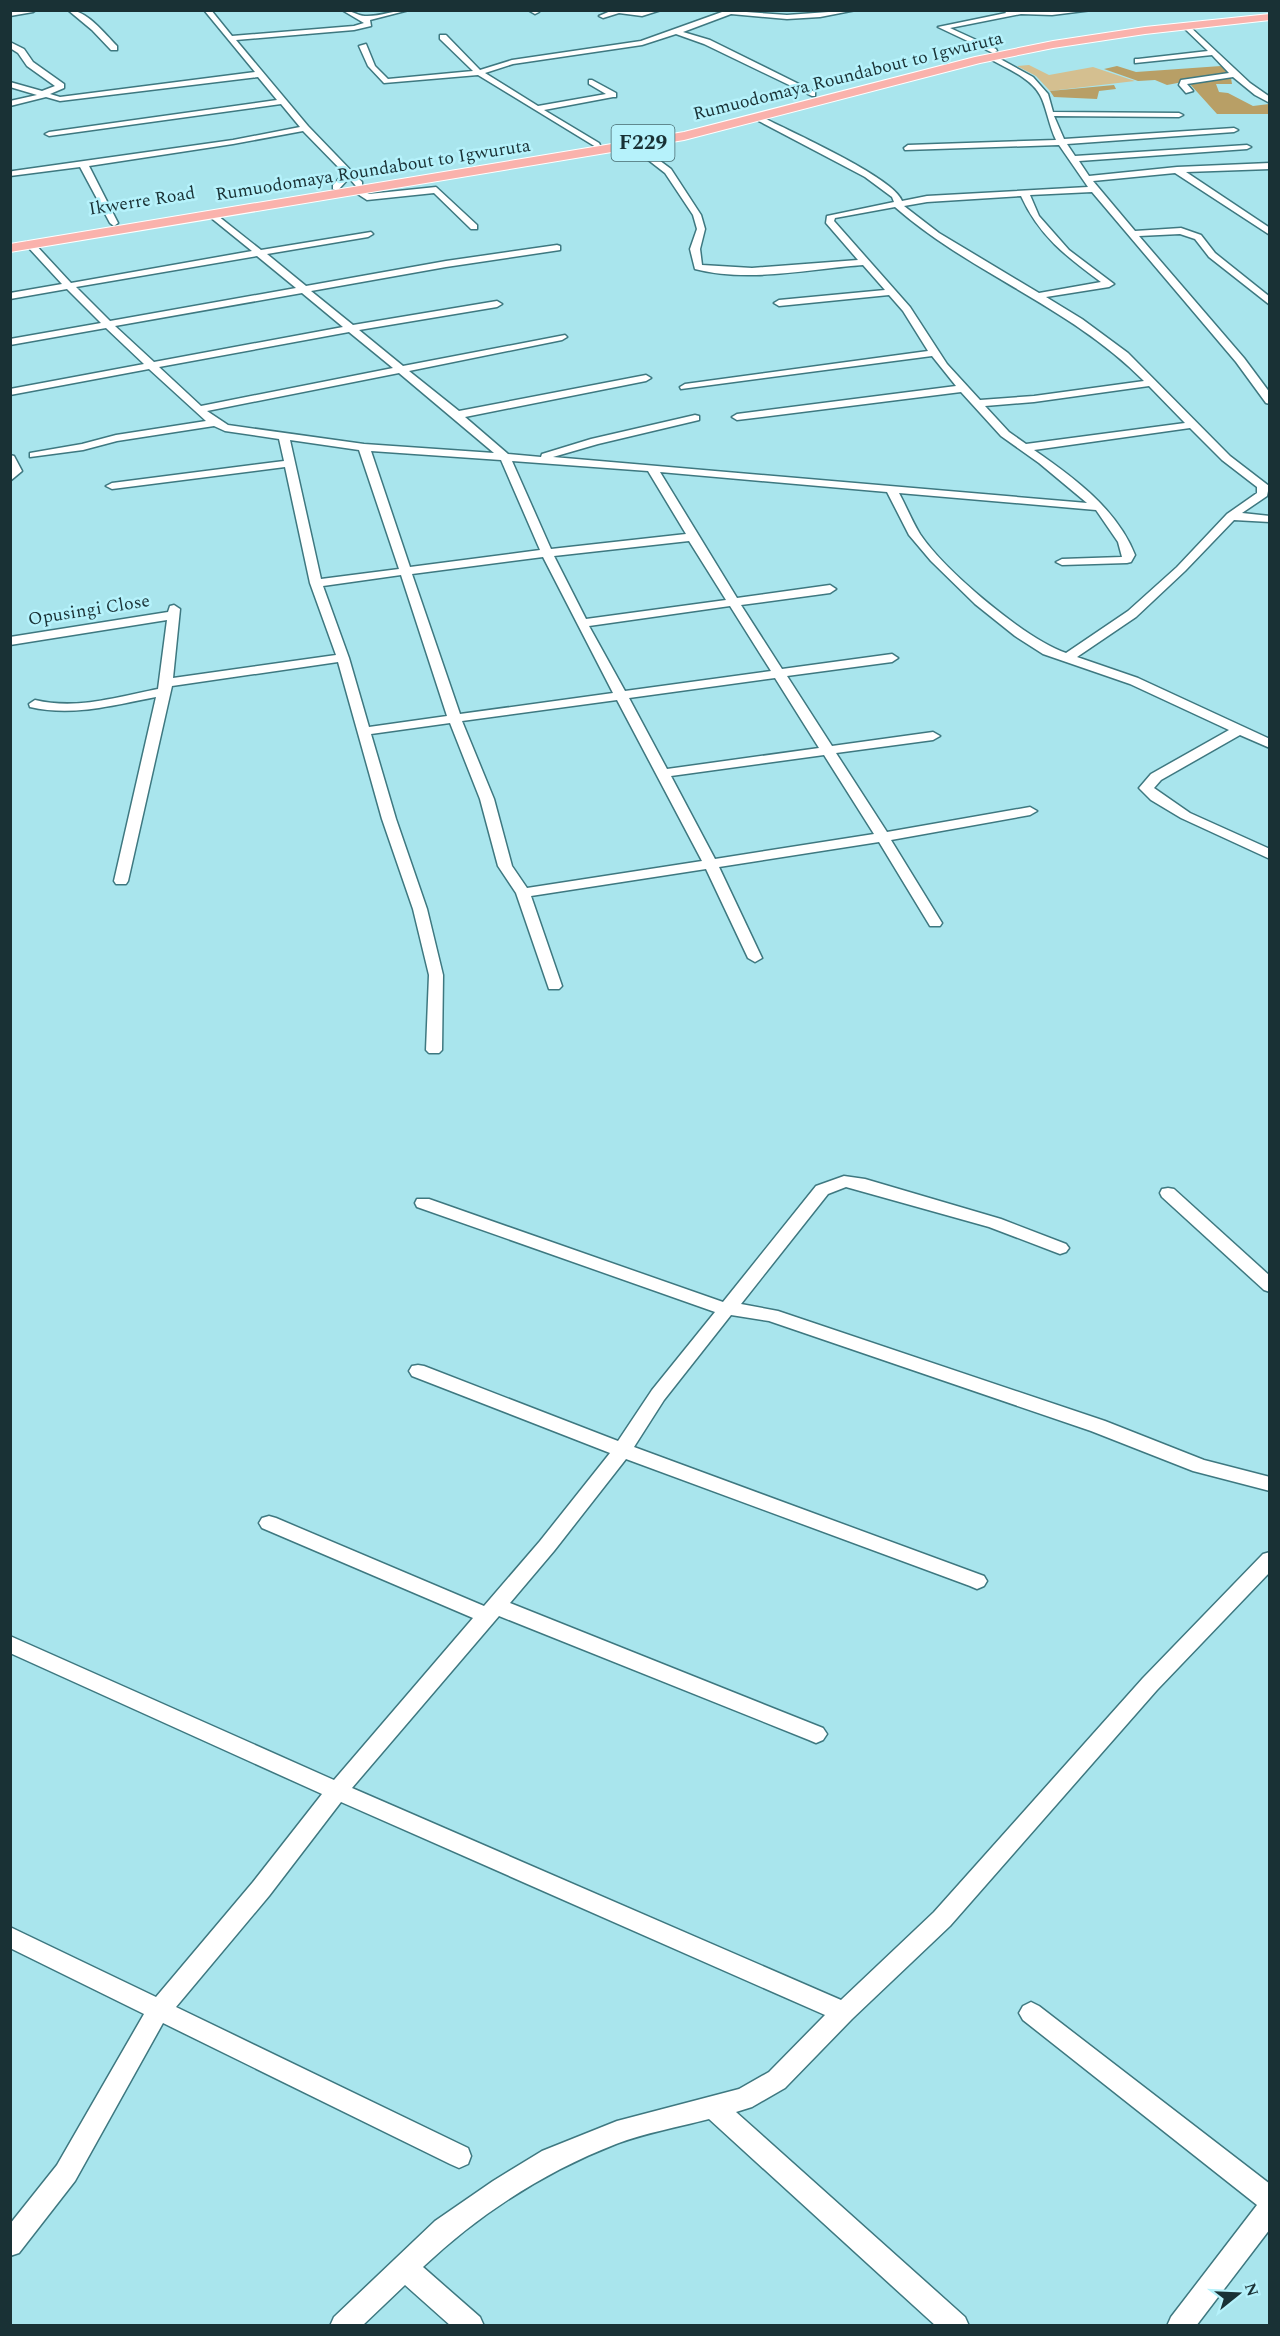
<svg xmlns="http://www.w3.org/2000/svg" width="1280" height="2336" viewBox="0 0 1280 2336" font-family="Spectral,serif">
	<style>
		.green { fill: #d4bf90 }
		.forest { fill: #b89f66 }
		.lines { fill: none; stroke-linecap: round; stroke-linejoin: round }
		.minor-casing { stroke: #3e7880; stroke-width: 3 }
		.primary-casing { stroke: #fff; stroke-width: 2 }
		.minor { fill: #fff; fill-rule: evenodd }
		.primary { fill: #fab2ac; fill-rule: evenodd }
		.labels { text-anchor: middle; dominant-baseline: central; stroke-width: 5; stroke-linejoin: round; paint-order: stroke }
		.far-street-label { font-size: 18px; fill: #193135; stroke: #b6f2fb }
		.shield { fill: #b6f2fb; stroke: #486b70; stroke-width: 1.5 }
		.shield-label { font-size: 21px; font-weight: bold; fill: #193135 }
	</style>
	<rect width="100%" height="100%" fill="#a9e5ed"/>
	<path class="green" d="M1029 65 1049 75 1093 67 1135 81 1050 91 1036 76 1017 66Z"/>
	<g class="forest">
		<path d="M1117 66 1136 72 1221 66 1230 73 1167 85 1155 80 1138 81 1104 69Z"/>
		<path d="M1227 77 1231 78 1232 84H1216L1219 92 1228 93 1253 106 1269 104V114H1217L1189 83Z"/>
		<path d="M1114 85 1116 89 1099 91 1097 99 1054 97 1050 91Z"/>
	</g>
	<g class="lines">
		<defs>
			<g id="minor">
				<path d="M36 10 33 12 10 16V12Z"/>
				<path d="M68 10C87 10 104 33 117 46V50H111L92 30Z"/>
				<path d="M204 10H211L232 36 354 26 364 23 342 10C352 10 357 16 365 16 378 17 395 10 409 10L370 20 371 26 354 30 236 40 308 126 362 182V186H356L349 178 339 189H333V185L344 173 303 131 233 144 89 166 118 223 114 226 110 223 80 167 10 176V172L13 171 233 140 300 127 281 104 49 136 45 134 49 132 277 100 258 77 60 101 46 97 10 106V101L37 95 10 87V82L42 91 55 86 27 66 18 53 10 48V42L24 49 33 62 64 84V88L50 94 60 97 255 72Z"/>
				<path d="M528 10H538L539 12 535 14Z"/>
				<path d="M613 10H661L642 16 619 13 603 18 599 16Z"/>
				<path d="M718 10 787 15 856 10 820 17 787 19 731 14 683 32 710 40 815 92V96H812L704 44 676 34 642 45 513 64 485 73 538 106 606 94 589 84V80H592L616 93V97H613L544 110 599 143 600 145 596 147 478 75 384 83 368 66 359 46 366 44 375 66 388 79 473 71 440 39V35H446L480 70 512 60 641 41 722 12Z"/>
				<path d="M1004 10H1092L1052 15 1021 14 950 28 996 49 997 51 993 53 938 27 1006 13Z"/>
				<path d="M1187 24 1250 83 1270 97V103L1255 95 1233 77 1187 84 1193 91 1186 93 1179 85 1181 80 1229 73 1212 55 1135 63V59H1138L1208 51 1184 28Z"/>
				<path d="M993 55 1033 77 1048 94 1053 112 1179 113 1183 115 1179 117 1054 116 1064 139 1234 128 1238 130 1234 132 1067 144 1075 156 1247 145 1251 147 1247 149 1079 161 1089 176 1177 167 1270 163V169L1186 172 1270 228V235L1175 173 1093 181 1135 231 1181 228 1201 235 1215 253 1270 297V305L1209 257 1195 239 1180 234 1139 236 1244 358 1270 393V404L1266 403 1236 362 1092 192 1030 195 1039 216 1069 250 1114 284 1109 287 1046 297 1082 319 1128 353 1230 456 1269 486 1267 496 1242 513 1270 516V522L1234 520 1185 571 1136 617 1077 657 1138 678 1270 739V748L1240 735 1161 780 1154 788 1190 813 1270 849V859L1181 818 1151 800 1139 788 1151 774 1229 730 1130 684 1043 654 1015 636 975 604 931 561 909 535 887 492 660 472 737 598 830 585 836 589 830 593 741 605 782 669 892 654 898 658 892 662 787 676 832 746 933 732 940 736 933 740 836 753 887 832 1030 807 1037 811 1030 815 891 840 942 923 940 926H930L879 842 719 867 762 958 755 962 748 958 706 869 531 896 562 986 559 989H549L516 893 498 866 480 799 450 723 371 734 396 819 427 909 443 975 442 1050 439 1053H429L426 1050 429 975 413 909 382 819 338 662 172 686 128 881 126 884H116L114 881 156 697C114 705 73 717 30 707L29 704 35 700C77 710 117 697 158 689L167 620 10 645V637L168 612 170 606 174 605 180 609 173 678 336 655 310 583 285 467 112 489 106 486 112 483 284 461 279 439 225 431 214 426 117 441 83 450 30 457V453L82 444 116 435 206 421 149 369 10 395V389L144 364 106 328 10 345V339L101 323 67 289 10 299V293L62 284 27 246V242H33L71 283 252 251 210 217V213L213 212 261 250 371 232 373 234 368 237 267 254 306 286 446 261 557 245 560 246V250L446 267 311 291 353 325 497 301 502 304 497 307 359 330 403 366 565 335 567 337 562 340 409 371 459 411 646 375 651 378 646 381 465 417 508 454 541 457 542 454 591 439 695 415 699 416V420L598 444 553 457 1087 503 1039 463 1001 436 961 392 737 420 732 417 737 414 956 386 932 356 681 389 680 387 685 384 928 351 903 311 889 295 779 306 774 303 779 300 885 290 863 265C809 269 748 283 695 269L690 249 697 229 693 215 665 173 629 145 636 143 671 169 701 215 705 229 700 249 702 265 752 268 858 260 826 223 827 216 894 202 892 197 865 177 755 119 762 117C787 130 895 178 902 201L927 196 1088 187 1059 145 905 150 904 148 908 145 1056 140C1049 126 1046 105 1040 95 1031 78 1006 68 990 59L989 57ZM1021 196C1039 236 1067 257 1101 282L1039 293 939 233 904 206 927 202ZM895 207C973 275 1070 306 1144 381L1034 396 980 400 947 364 910 307 834 221 835 218ZM257 256 296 288 110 321 76 287ZM302 293 343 327 154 362 115 326ZM349 332 393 368 201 406 159 367ZM399 373 494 453 364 444 228 425 207 411ZM1149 386 1185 423 1026 444 1009 432 985 406 1034 402ZM1190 428 1222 460 1257 487V493L1227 514 1177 567 1128 611 1066 653C1025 639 944 570 920 534 912 521 906 506 899 493L1096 510 1118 542 1122 557 1062 559 1056 562 1062 565 1127 563 1131 562 1135 555C1117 509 1073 477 1034 450ZM290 440 359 450 399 569 321 579ZM371 451 501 460 540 550 410 567ZM512 461 648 471 686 534 551 549ZM689 541 726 600 586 619 554 556ZM543 557 613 693 460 714 412 574ZM401 575 447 716 369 727 349 658 323 586ZM730 606 771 671 625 691 589 626ZM775 678 819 748 667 769 629 698ZM617 700 702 861 527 888 512 866 494 799 462 721ZM824 755 874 834 715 859 671 776Z"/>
				<path d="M436 187 477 225V229H471L434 193 367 200 353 191 357 188 369 194Z"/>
				<path d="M10 455 14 456 22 471 10 481Z"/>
				<path d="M844 1176 865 1179 1001 1219 1066 1244 1069 1248 1066 1252 1060 1254 989 1227 846 1187 828 1194 741 1304 778 1311 1105 1421 1204 1460 1270 1477V1491L1193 1471 1091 1431 769 1321 731 1315 664 1400 634 1447 984 1576 987 1581 984 1586 977 1589 970 1586 626 1459 554 1551 510 1603 823 1728 827 1734 823 1740 816 1743 809 1740 499 1616 352 1788 841 2000 934 1912 1143 1678 1263 1554 1270 1552V1572L1157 1690 950 1926 852 2019 785 2088 752 2107 736 2112 965 2317 969 2326H936L709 2119C678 2127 645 2133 616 2144 544 2172 479 2214 423 2267L480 2317 484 2326H451L405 2285 362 2326H330L334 2317 435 2221 493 2181 542 2151 617 2121 739 2089 769 2072 825 2015 341 1802 269 1896 176 2007 468 2148 471 2156 468 2164 459 2168 450 2164 163 2023 75 2181 19 2253 10 2256V2224L57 2165 144 2014 10 1948V1927L156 1997 253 1882 322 1794 10 1653V1636L334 1780 473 1618 262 1528 259 1523 262 1518 269 1516 276 1518 484 1606 540 1541 610 1453 412 1376 409 1371 412 1366 418 1365 424 1366 618 1441 652 1390 715 1312 417 1207 415 1203 417 1199H429L723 1302 816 1186Z"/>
				<path d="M1168 1188 1174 1189 1270 1276V1292L1264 1290 1162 1197 1160 1193 1162 1189Z"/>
				<path d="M1031 2002 1039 2006 1270 2184V2229L1196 2326H1167L1171 2317 1257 2205 1023 2020 1019 2013 1023 2006Z"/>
			</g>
			<path id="primary" d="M1270 14V20L1145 34 1053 48 980 63 684 140 10 252V244L684 132 975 57 1053 41 1145 27Z"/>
		</defs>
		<use href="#minor" class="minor-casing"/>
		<use href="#primary" class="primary-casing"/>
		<use href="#minor" class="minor"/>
		<use href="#primary" class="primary"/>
	</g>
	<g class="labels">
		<g class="far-street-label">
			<text transform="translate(848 76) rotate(-14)">Rumuodomaya Roundabout to Igwuruta</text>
			<text transform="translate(373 170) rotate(-9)">Rumuodomaya Roundabout to Igwuruta</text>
			<text transform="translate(142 201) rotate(-9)">Ikwerre Road</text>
			<text transform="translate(89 610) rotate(-9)">Opusingi Close</text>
		</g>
		<rect class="shield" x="611.5" y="125" width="63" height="36" rx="4.5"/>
		<g class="shield-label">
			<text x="643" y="143">F229</text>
		</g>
	</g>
	<rect width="1280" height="2336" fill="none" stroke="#193135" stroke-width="24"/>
	<g transform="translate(1238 2294) rotate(72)" stroke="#b6f2fb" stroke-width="4.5" paint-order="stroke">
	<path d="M0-4.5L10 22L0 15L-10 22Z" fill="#193135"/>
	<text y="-9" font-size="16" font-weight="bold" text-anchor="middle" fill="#193135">N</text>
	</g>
</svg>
